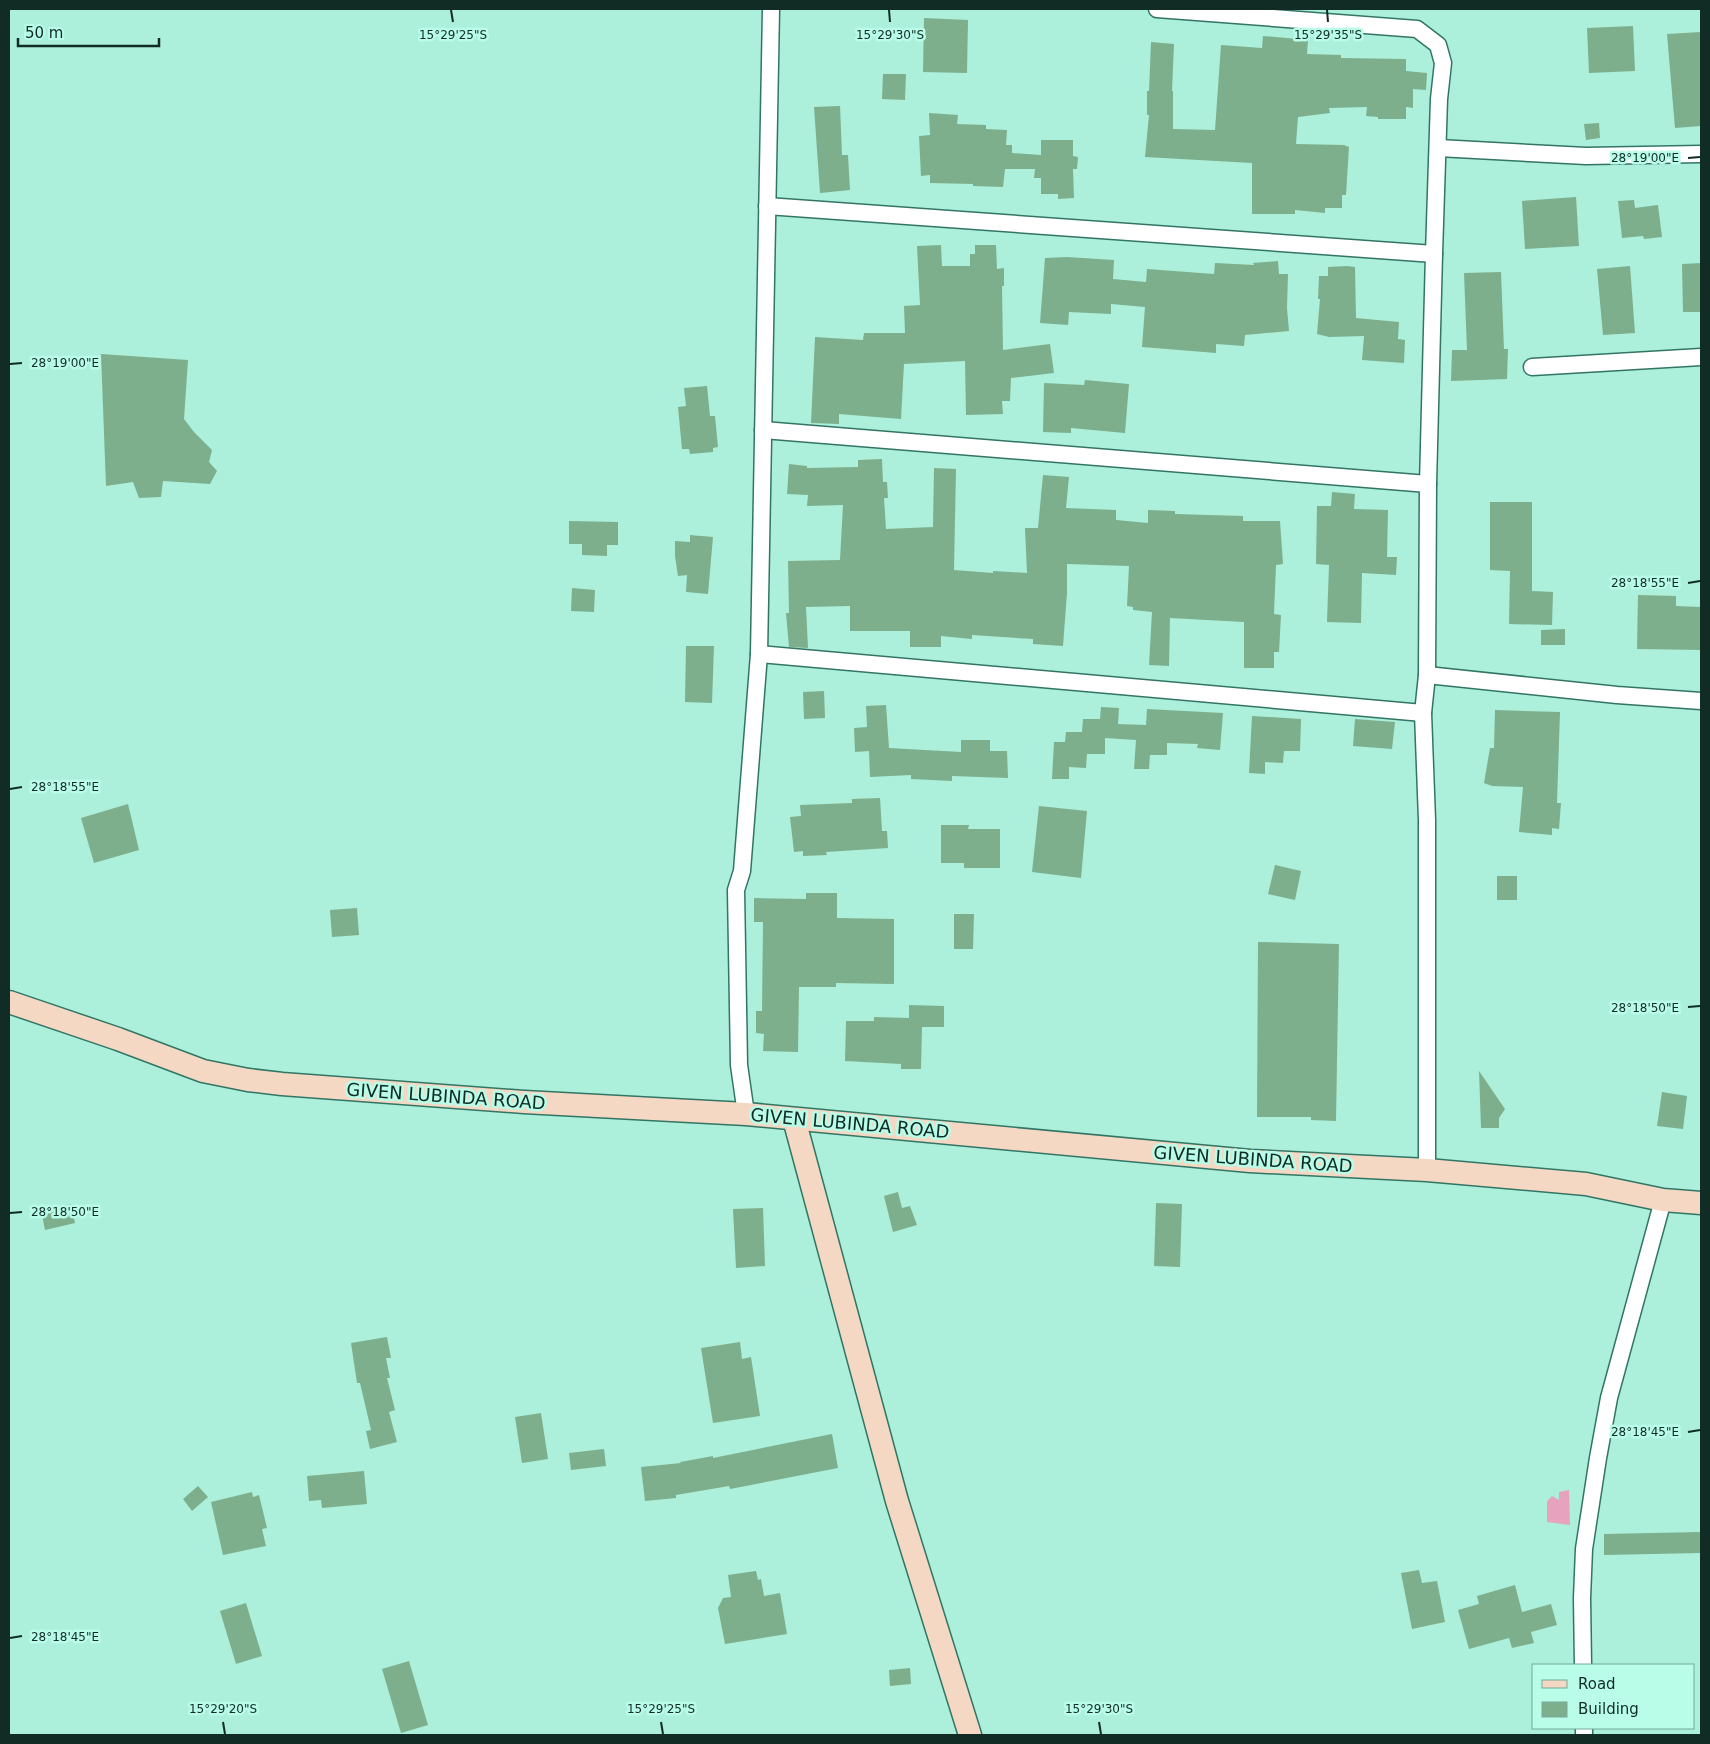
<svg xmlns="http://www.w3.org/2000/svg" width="1710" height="1744" viewBox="0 0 1710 1744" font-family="'DejaVu Sans',sans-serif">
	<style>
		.green { fill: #e7a2be }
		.building { fill: #7daf8c }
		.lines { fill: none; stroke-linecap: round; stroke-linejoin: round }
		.street-casing { stroke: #327564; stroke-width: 19 }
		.secondary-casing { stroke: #327564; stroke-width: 25 }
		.street { stroke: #fff; stroke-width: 16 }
		.secondary { stroke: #f4d8c4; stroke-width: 22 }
		.ticks { fill: none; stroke: #102c24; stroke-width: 2 }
		.labels { text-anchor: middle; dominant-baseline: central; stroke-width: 5; stroke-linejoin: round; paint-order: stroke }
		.street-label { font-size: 18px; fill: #102c24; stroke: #b9fde8 }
		.ticks-label { font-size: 12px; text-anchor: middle; fill: #102c24; stroke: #b9fde8; stroke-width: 5; stroke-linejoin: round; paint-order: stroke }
	</style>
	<rect width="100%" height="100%" fill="#acefdb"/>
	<path class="green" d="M1569 1490 1570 1525 1547 1522V1501L1552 1496 1559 1500V1492Z"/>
	<g class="building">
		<path d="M924 18 968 20 967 73 923 72Z"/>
		<path d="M1633 26 1635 71 1589 73 1587 28Z"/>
		<path d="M1701 32V126L1675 128 1667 34Z"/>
		<path d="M1263 36 1308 40 1307 54 1341 55V58L1406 59V71L1427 73 1426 90 1413 89V108L1406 107V119H1378V117L1366 116 1367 107 1329 108 1330 113 1298 117 1296 144 1344 145 1349 147 1346 195H1342V208H1325V213L1295 210V214H1252V163L1145 157 1149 115H1147V91H1149L1151 42 1174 44 1172 91H1173V129L1215 130 1221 45 1262 48Z"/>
		<path d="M883 74H906L905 100 882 99Z"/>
		<path d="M840 106 842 155H848L850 190 820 193 814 107Z"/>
		<path d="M929 113 958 115 957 124 986 125V129L1007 130 1006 145H1012V153L1041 155V140H1073V156L1078 157 1077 169H1073L1074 198 1058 199V194H1041V178H1034L1035 169H1005L1003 187 973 186V184L930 183V175L921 176 919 136 930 135Z"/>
		<path d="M1599 123 1600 138 1586 140 1584 124Z"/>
		<path d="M1576 197 1579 246 1525 249 1522 201Z"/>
		<path d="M1634 200 1635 208 1658 205 1662 237 1644 239 1643 236 1622 238 1618 201Z"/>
		<path d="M941 245 942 266H970V254H975V245H996L997 269 1004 268V286H1002L1003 350 1050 344 1054 373 1011 378 1010 401H1002L1003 414 966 415 965 361 904 364 901 419 839 414V424L811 423 815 337 863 340 864 333H905L904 306 920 305 917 246Z"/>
		<path d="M1067 257 1114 260 1113 279 1146 282 1147 269 1214 274 1215 263 1254 265 1253 263 1278 261 1279 274H1288L1287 308 1289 331 1245 335 1244 346 1216 344V353L1142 347 1145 307 1111 304V314L1069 312 1068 325 1040 323 1045 258Z"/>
		<path d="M1701 263V312H1683L1682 264Z"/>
		<path d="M1347 266 1355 267 1356 318 1399 322 1398 339 1405 340 1404 363 1362 360 1364 336 1329 337 1317 334 1320 299H1318L1319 276H1328V267Z"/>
		<path d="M1630 266 1635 333 1603 335 1597 269Z"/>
		<path d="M1501 272 1504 349H1508L1507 379 1451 381 1452 350H1467L1464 273Z"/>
		<path d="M101 354 188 360 184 419 194 432 212 450 209 462 217 471 210 484 163 481 161 497 139 498 133 482 106 486Z"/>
		<path d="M1085 380 1129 384 1125 433 1071 428V433L1043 432 1044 383 1084 385Z"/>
		<path d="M707 386 710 416H715L718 447 713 448V452L690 454 689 449H682L678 407 686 406 684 388Z"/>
		<path d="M882 459 883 482H887L888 498H884L886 529 933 527 934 468 956 469 954 570 993 573V571L1027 573 1025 528H1038L1043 475 1069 477 1066 508 1116 510V520L1148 523V510L1175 511V514L1243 516V521H1280L1283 564 1276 565 1274 614 1281 615 1279 652H1274V668H1244V622L1170 618 1169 666 1149 665 1152 612 1133 610V607L1127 606 1129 566 1067 564V593L1063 646 1033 644V639L972 635V639L941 636V647H910V631H850V606L806 607 808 648 789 647 786 613H789L788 561 840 560 843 505 807 506 808 495 787 494 789 464 807 466V468L858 467V460Z"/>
		<path d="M1332 492 1355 494 1354 509 1388 510 1387 557H1397L1396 575 1362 573 1361 623 1327 622 1329 565 1316 564 1317 506H1331Z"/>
		<path d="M1490 502H1532V591L1553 592 1552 625 1509 624 1510 571 1490 570Z"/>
		<path d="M569 521 618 522V545H607V556L582 555V544H569Z"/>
		<path d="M690 535 713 537 708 594 686 592 687 575 678 576 675 556V541L690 542Z"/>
		<path d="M572 588 595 590 594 612 571 611Z"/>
		<path d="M1638 595 1676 596V606L1701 607V650L1637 649Z"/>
		<path d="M1565 629V645H1541V630Z"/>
		<path d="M686 646H714L712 703 685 702Z"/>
		<path d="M824 691 825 718 804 719 803 692Z"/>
		<path d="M886 705 889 748 961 752V740H990V751H1007L1008 778 952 776V781L911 779V775L870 777 869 751 855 752 854 728 867 727 866 706Z"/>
		<path d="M1101 707 1119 708 1118 724 1146 725 1147 709 1223 713 1220 750 1197 748 1198 744 1167 743V755H1150L1149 769H1134L1136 740 1105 738V754H1087L1086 768 1069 767V779H1052L1054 742H1065L1066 732H1082L1083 719H1100Z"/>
		<path d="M1495 710 1560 712 1557 803H1561L1559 829 1552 828V835L1519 832 1523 787 1492 786 1484 783 1490 748H1494Z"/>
		<path d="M1252 716 1301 719 1300 751H1284L1283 763 1265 762V774L1249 773Z"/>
		<path d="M1355 719 1395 722 1392 749 1353 746Z"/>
		<path d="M880 798 882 831H887L888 848 826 852 827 855 803 856V851L794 852 790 817 801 816 800 805 852 803V799Z"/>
		<path d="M128 804 139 850 94 863 81 818Z"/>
		<path d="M1039 806 1087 811 1081 878 1032 872Z"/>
		<path d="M941 825H969L968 829H1000V868H964V863H941Z"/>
		<path d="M1275 865 1301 871 1295 900 1268 894Z"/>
		<rect x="1497" y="876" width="20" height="24"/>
		<path d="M806 893H837V918L894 919V984L836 983V987H799L798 1052 763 1051 764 1034 756 1033V1011H762L763 922H754V898L806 899Z"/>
		<path d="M357 908 359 935 332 937 330 910Z"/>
		<path d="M954 914H974L973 949H954Z"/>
		<path d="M1258 942 1339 944 1336 1121 1311 1120V1117H1257Z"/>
		<path d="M909 1005 944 1006V1027H922L921 1069H901V1064L845 1061 846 1021H874V1017L909 1018Z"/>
		<path d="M1479 1071 1505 1109 1499 1118V1128H1481Z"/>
		<path d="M1662 1092 1687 1096 1683 1129 1657 1126Z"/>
		<path d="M898 1192 902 1208 910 1206 917 1225 893 1232 884 1196Z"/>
		<path d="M1156 1203 1182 1204 1180 1267 1154 1266Z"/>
		<path d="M71 1204 75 1223 45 1230 41 1210Z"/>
		<path d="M763 1208 765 1266 736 1268 733 1209Z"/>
		<path d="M387 1337 391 1358H386L390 1378H387L395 1410 389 1412 397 1442 370 1449 366 1431 371 1430 360 1383H357L351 1343Z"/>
		<path d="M740 1342 742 1359 751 1357 760 1416 713 1423 701 1348Z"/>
		<path d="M541 1413 548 1459 522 1463 515 1417Z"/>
		<path d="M832 1434 838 1468 730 1489 729 1486 676 1495V1498L645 1501 641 1467 681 1463 680 1462 713 1456V1458Z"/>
		<path d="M604 1449 606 1466 571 1470 569 1453Z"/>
		<path d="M364 1471 367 1504 322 1508 321 1500 309 1501 307 1476Z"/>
		<path d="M198 1486 208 1497 192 1511 183 1499Z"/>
		<path d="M252 1492 253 1497 259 1495 267 1528 262 1529 266 1546 223 1555 211 1502Z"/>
		<path d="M1701 1532V1553L1604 1555V1534Z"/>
		<path d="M1419 1570 1422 1583 1437 1581 1445 1622 1412 1629 1401 1573Z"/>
		<path d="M756 1571 758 1580 761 1579 764 1596 780 1593 787 1634 725 1644 718 1608 723 1598 731 1597 728 1575Z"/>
		<path d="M1515 1585 1522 1612 1551 1604 1557 1625 1531 1632 1534 1643 1512 1648 1509 1638 1469 1649 1458 1610 1479 1604 1477 1596Z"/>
		<path d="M246 1603 262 1656 236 1664 220 1611Z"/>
		<path d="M409 1661 428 1725 401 1733 382 1669Z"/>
		<path d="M910 1668 911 1684 890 1686 889 1670Z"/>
	</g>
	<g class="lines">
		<defs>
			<g id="street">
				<path d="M1157 9 1417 29 1438 45 1443 63 1439 99 1434 254 1428 484 1427 675 1423 713 1427 820V1170"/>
				<path d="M1438 148 1586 156 1701 154"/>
				<path d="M767 206 1434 254"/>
				<path d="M1532 367 1701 357"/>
				<path d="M763 430 1428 484"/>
				<path d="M759 654 1423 713"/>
				<path d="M1427 675 1617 695 1701 701"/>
				<path d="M746 1114 739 1065 736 890 742 871 759 654 771 9"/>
				<path d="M1583 1665 1582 1598 1584 1549 1598 1458 1609 1398 1663 1200"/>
				<path d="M1584 1728V1735"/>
			</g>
			<g id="secondary">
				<path d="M9 1002 118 1039 203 1071 248 1080 282 1084 524 1102 746 1114 1250 1161 1427 1170 1586 1184 1663 1200 1701 1203"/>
				<path d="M794 1119 897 1501 970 1735"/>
			</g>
		</defs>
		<use href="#street" class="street-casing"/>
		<use href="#secondary" class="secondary-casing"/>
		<use href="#street" class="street"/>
		<use href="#secondary" class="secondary"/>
	</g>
	<path class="ticks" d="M451 10 453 22M889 10 890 22M1327 10 1328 22M1688 158 1700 157M10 364 22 363M1688 583 1700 581M10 789 22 787M1688 1007 1700 1006M10 1213 22 1212M1688 1432 1700 1430M10 1638 22 1636M223 1722 225 1734M661 1722 663 1734M1099 1722 1101 1734"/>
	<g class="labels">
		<g class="street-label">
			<text transform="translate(446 1096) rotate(4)">GIVEN LUBINDA ROAD</text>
			<text transform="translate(850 1123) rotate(5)">GIVEN LUBINDA ROAD</text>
			<text transform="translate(1253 1159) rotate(4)">GIVEN LUBINDA ROAD</text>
		</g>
	</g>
	<g class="ticks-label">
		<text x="453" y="39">15°29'25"S</text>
		<text x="890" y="39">15°29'30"S</text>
		<text x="1328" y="39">15°29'35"S</text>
		<text x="1645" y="162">28°19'00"E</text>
		<text x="65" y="367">28°19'00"E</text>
		<text x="1645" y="587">28°18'55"E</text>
		<text x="65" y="791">28°18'55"E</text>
		<text x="1645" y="1012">28°18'50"E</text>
		<text x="65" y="1216">28°18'50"E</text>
		<text x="1645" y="1436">28°18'45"E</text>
		<text x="65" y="1641">28°18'45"E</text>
		<text x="223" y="1713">15°29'20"S</text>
		<text x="661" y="1713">15°29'25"S</text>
		<text x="1099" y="1713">15°29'30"S</text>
	</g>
	<rect width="1710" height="1744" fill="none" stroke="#102c24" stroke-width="20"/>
	<rect x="1532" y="1664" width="162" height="65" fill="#b9fde8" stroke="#75a99a"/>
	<rect x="1542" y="1680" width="25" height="8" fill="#f4d8c4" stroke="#75a99a"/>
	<text x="1578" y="1689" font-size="15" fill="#102c24">Road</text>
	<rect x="1542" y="1702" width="25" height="15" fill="#7daf8c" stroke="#75a99a"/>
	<text x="1578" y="1714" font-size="15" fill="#102c24">Building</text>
	<path d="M18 38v8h141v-8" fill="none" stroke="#102c24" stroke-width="2.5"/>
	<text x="25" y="38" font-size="15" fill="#102c24" stroke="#b9fde8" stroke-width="4" paint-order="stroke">50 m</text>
</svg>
